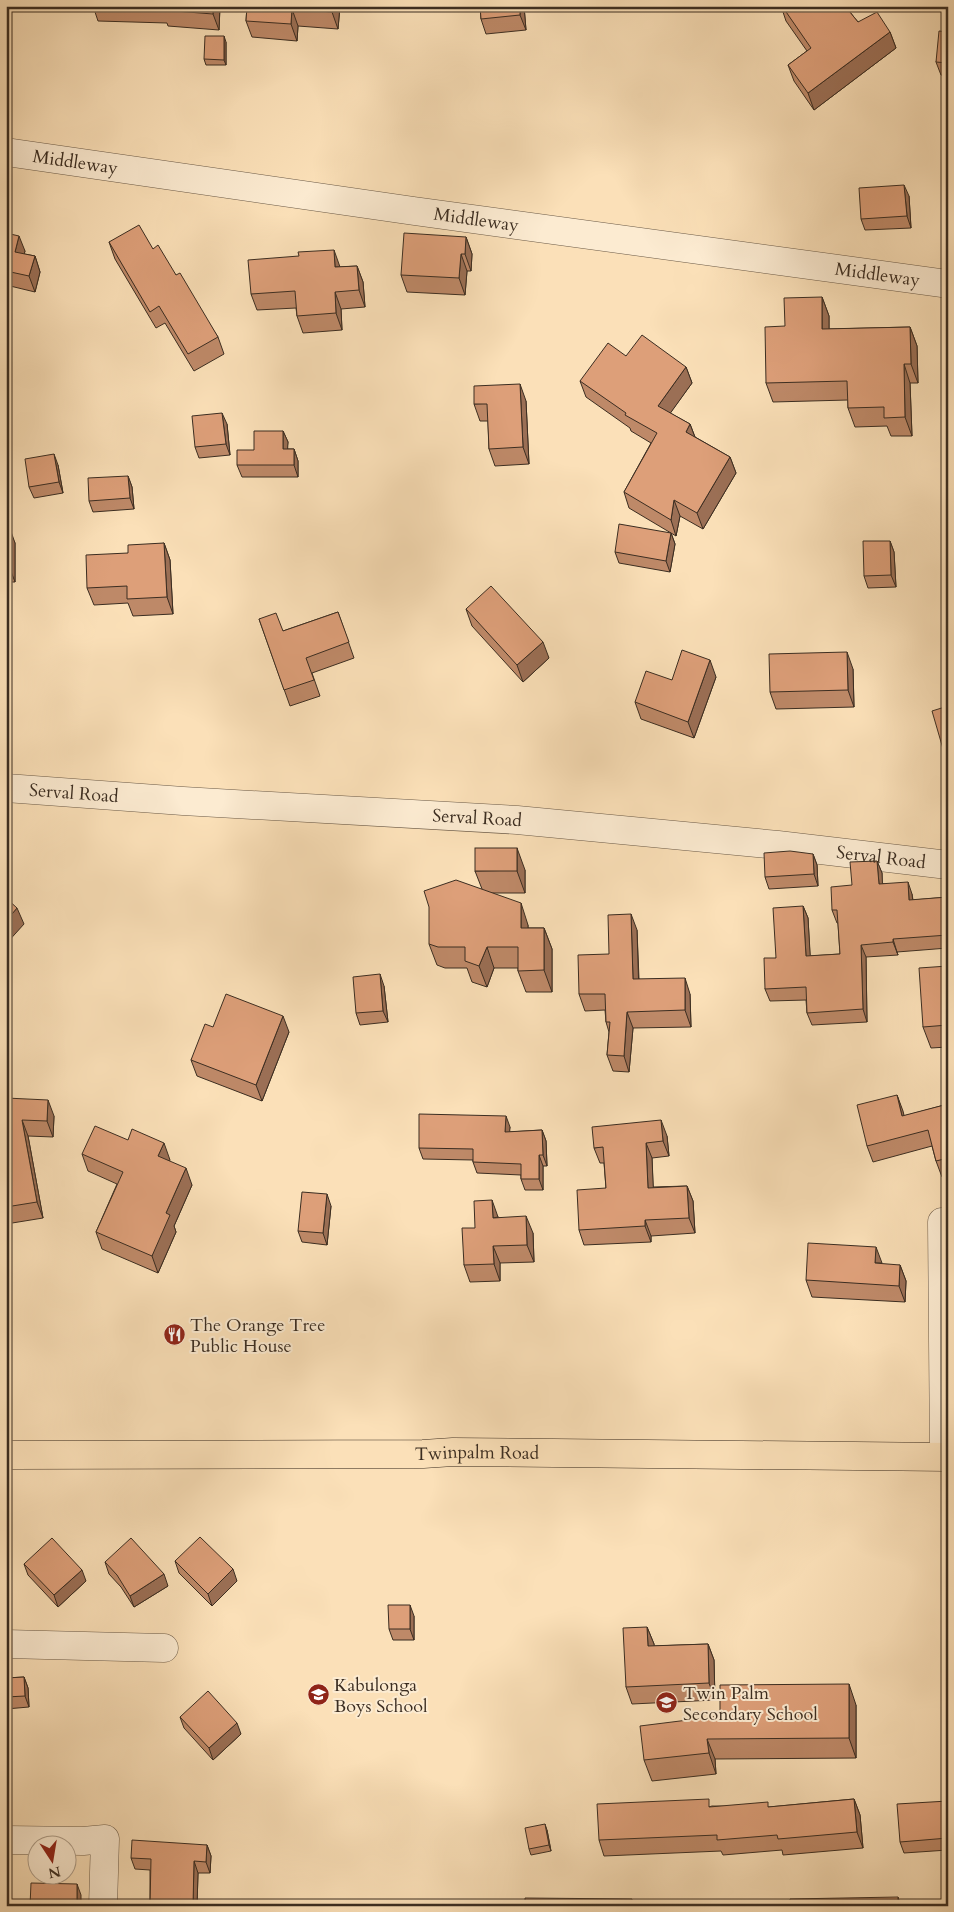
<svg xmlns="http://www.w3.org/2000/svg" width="954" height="1912" viewBox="0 0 954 1912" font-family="Cardo,serif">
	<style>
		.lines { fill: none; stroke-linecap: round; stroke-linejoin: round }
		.minor-casing { stroke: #6b5a47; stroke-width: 29 }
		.major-casing { stroke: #3b2d21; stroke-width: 29 }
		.minor { stroke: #fcebd1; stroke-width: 28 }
		.major { stroke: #fbe0b8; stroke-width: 28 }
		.wall { fill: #be8968; stroke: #3b2d21 }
		.shaded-wall { fill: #9b6f55; stroke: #3b2d21 }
		.building { fill: #dd9f79; stroke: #3b2d21 }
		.labels { text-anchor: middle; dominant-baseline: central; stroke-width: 4; stroke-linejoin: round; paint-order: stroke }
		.street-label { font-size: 18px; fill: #3b2d21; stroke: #fcebd1 }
		.poi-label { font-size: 18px; fill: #3b2d21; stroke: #fcebd1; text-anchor: start }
	</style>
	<rect width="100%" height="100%" fill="#fbe0b8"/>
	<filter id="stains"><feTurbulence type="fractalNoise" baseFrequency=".004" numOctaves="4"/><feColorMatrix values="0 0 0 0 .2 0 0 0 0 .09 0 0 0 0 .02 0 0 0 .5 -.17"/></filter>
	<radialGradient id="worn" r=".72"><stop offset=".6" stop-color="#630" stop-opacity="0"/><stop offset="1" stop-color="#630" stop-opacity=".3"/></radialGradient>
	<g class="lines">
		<defs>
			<g id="minor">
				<path id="s1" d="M6 152 414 211 948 284"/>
				<path id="s2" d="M6 788 183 801 517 820 778 845 948 865"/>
				<path d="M942 1222 944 1457"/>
				<path d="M6 1644 164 1648"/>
				<path d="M6 1840 83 1841 105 1839 103 1906"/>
			</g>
			<g id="major">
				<path id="s3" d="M6 1455 423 1454 453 1452 948 1457"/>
			</g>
		</defs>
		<use href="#minor" class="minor-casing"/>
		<use href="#major" class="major-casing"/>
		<use href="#minor" class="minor"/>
		<use href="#major" class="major"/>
	</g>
	<g class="wall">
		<path d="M93 6H220L219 30 168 26 167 23 98 21Z"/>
		<path d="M247 6H340L338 29 298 26 297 41 252 37 246 21Z"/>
		<path d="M480 6H524L526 30 486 34 481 19Z"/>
		<path d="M781 6H845L858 22 890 32 896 48 814 110 794 81 788 65 807 51 786 21Z"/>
		<path d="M948 32V76L941 75 936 62Z"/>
		<path d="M226 42V65H206L204 59Z"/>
		<path d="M909 196 911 228 865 230 861 219Z"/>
		<path d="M6 205 11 220 9 233 25 251 24 254 35 256 40 272 35 292 6 285Z"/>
		<path d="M466 237 472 254 471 271H467L465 295 407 292 401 275Z"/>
		<path d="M109 242 153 249 176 275 218 337 224 354 194 371 165 323 156 328 115 259Z"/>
		<path d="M357 266 363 282 365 307 341 309 342 330 303 333 297 316 296 308 257 310 251 294 340 267Z"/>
		<path d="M822 297 829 316V329L910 327 917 346 918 383H910L912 436H891L887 426 855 427 848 408V400L773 402 766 383 785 326Z"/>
		<path d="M626 356 686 367 692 383 670 413 690 424 695 437 730 457 736 473 703 529 680 516 676 536 629 508 624 492 651 443 631 431 630 428 586 397 580 381Z"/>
		<path d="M526 401 529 464 495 466 489 449 488 421H480L474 404Z"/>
		<path d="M227 424 230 455 199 458 195 447Z"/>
		<path d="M283 431 288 442 287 449H294L298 461V477H242L237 465 254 450Z"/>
		<path d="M58 465 63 493 34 498 29 487Z"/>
		<path d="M128 476 132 487 134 509 93 512 89 501Z"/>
		<path d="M6 526 15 543V582H6Z"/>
		<path d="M671 533 675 544 670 572 619 563 615 552Z"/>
		<path d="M890 541 894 552 896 587 868 588 864 576Z"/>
		<path d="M164 543 170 560 173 614 133 616 128 603 94 605 87 588 128 553Z"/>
		<path d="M466 609 549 658 523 682 472 626Z"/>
		<path d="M338 612 354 658 312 673 320 696 290 706 259 619 283 631Z"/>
		<path d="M853 669 854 707 776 709 770 692Z"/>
		<path d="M716 677 694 738 641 719 635 702 672 680Z"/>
		<path d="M813 854 817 865 818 886 769 889 765 877Z"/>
		<path d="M877 861 882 873V883L912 894 913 900 948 897V948L897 952 898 955 866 957 867 1022 812 1025 807 1013 806 1000 770 1001 765 989 776 958 803 906 808 918 810 956 840 954 838 923H837L832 910 852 885Z"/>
		<path d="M525 870V893H491L528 925V928H544L552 949V992H526L518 971V968H494L487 987 472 982 467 968H445L437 965 429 944 482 889 475 871Z"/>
		<path d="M637 930 639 979 690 994 691 1027 633 1028 629 1072 613 1071 607 1055 609 1032 606 1022 605 1010 585 1011 579 994 609 954Z"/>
		<path d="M948 966V1047L931 1048 923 1027Z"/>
		<path d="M384 986 388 1022 360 1025 356 1013Z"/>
		<path d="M213 1027 289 1032 262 1101 197 1076 191 1060Z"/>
		<path d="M897 1095 904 1116 948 1104V1175L942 1177 936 1161 932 1146 873 1162 867 1146Z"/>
		<path d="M6 1098 54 1116 53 1137 28 1136 43 1218 6 1224Z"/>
		<path d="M510 1127 509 1132 542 1130 546 1141 547 1166H543V1190H525L521 1179V1175L477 1173 473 1162V1160L423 1159 419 1148Z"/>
		<path d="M667 1136 669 1156 652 1158 653 1187 687 1186 693 1201 695 1233 651 1236V1242L584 1245 579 1230 606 1188 604 1163H600L594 1148Z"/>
		<path d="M82 1154 170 1160 169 1161 192 1185 174 1226 176 1232 158 1273 102 1249 96 1232 117 1184 88 1171Z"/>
		<path d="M331 1206 327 1245 302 1242 298 1231Z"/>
		<path d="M498 1217 533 1233 534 1262 500 1263V1281L470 1282 464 1265 475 1228Z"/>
		<path d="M900 1265 906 1281 905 1302 812 1297 806 1280Z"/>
		<path d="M175 1561 237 1581 212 1606 179 1573Z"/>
		<path d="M105 1562 168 1586 134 1607 121 1587 109 1574Z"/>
		<path d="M24 1564 86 1581 58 1607 28 1575Z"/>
		<path d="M414 1616V1640H393L389 1629Z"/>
		<path d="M647 1627 654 1644V1646L708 1644 714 1660 715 1700 632 1704 626 1687Z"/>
		<path d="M24 1677 28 1688 29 1707 6 1709V1678Z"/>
		<path d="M856 1705V1758L715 1759 716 1774 652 1781 644 1760 720 1716Z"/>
		<path d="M180 1717 241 1734 213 1760 184 1728Z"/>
		<path d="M854 1799 860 1815 863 1848 783 1855 782 1850 723 1855 721 1851 604 1856 599 1840 712 1806 769 1807Z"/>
		<path d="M948 1801V1850L904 1853 900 1842Z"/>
		<path d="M547 1830 551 1851 531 1855 529 1849Z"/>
		<path d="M207 1845 211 1856 210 1873H198L197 1906H150V1870L135 1869 131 1858Z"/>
	</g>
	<g class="shaded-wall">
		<path d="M213 6H220L219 30 213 14Z"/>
		<path d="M333 6H340L338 29 332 12Z"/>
		<path d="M520 6H524L526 30 520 15Z"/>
		<path d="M292 9 298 26 297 41 291 24Z"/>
		<path d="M890 32 896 48 814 110 808 93Z"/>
		<path d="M224 36 226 42V65L224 60Z"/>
		<path d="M904 185 909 196 911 228 907 216Z"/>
		<path d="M6 205 11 220 6 247Z"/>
		<path d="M19 236 25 251 21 267 15 252Z"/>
		<path d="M466 237 472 254 471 271 465 254Z"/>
		<path d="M334 250 340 267H335Z"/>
		<path d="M461 254 467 271 465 295 459 278Z"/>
		<path d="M35 256 40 272 35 292 29 276Z"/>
		<path d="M357 266 363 282 365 307 359 290Z"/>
		<path d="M335 292 341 309 342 330 336 313Z"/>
		<path d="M822 297 829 316V348L822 329Z"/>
		<path d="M910 327 917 346 918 383 911 364Z"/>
		<path d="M904 364 910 383 912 436 905 417Z"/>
		<path d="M686 367 692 383 664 422 658 406Z"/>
		<path d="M520 384 526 401 529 464 523 447Z"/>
		<path d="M222 413 227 424 230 455 226 444Z"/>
		<path d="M690 424 696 440 686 432Z"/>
		<path d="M283 431 288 442 287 461 283 449Z"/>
		<path d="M294 449 298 461V477L294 465Z"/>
		<path d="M54 454 58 465 63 493 59 482Z"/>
		<path d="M730 457 736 473 703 529 697 513Z"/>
		<path d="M128 476 132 487 134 509 130 498Z"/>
		<path d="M674 500 680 516 676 536 671 520Z"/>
		<path d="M9 526 15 543V582L9 566Z"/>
		<path d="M671 533 675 544 670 572 666 561Z"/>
		<path d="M890 541 894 552 896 587 891 575Z"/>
		<path d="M164 543 170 560 173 614 167 597Z"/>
		<path d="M543 642 549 658 523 682 517 665Z"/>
		<path d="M847 652 853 669 854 707 848 690Z"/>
		<path d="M710 660 716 677 694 738 688 722Z"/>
		<path d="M517 848 525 870V893L517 871Z"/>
		<path d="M813 854 817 865 818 886 814 874Z"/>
		<path d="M877 861 882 873 883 896 879 884Z"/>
		<path d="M908 882 912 894 914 912 909 900Z"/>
		<path d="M521 903 528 925V949L521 928Z"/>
		<path d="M803 906 808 918 811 969 806 956Z"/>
		<path d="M17 908 24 924 6 944V921Z"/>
		<path d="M631 914 637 930 639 995 633 979Z"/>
		<path d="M544 928 552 949V992L544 970Z"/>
		<path d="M893 939 897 952 898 955 893 942Z"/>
		<path d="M861 945 866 957 867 1022 863 1009Z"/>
		<path d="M487 947 494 968 487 987 479 966Z"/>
		<path d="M380 974 384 986 388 1022 383 1011Z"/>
		<path d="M685 978 690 994 691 1027 685 1010Z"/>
		<path d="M627 1012 633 1028 629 1072 624 1056Z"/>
		<path d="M283 1016 289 1032 262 1101 256 1085Z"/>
		<path d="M897 1095 903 1111 908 1132 902 1116Z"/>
		<path d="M48 1100 54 1116 53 1137 47 1121Z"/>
		<path d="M506 1116 510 1127 509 1143 505 1132Z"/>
		<path d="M22 1120 28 1136 43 1218 37 1202Z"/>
		<path d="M661 1120 667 1136 669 1156 663 1141Z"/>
		<path d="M542 1130 546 1141 547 1166 543 1155Z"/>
		<path d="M164 1143 170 1160 164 1173 158 1156Z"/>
		<path d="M646 1143 652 1158 654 1203 648 1188Z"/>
		<path d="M539 1155 543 1166V1190L539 1179Z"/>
		<path d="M186 1168 192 1185 174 1226 176 1232 158 1273 152 1256 166 1213Z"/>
		<path d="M687 1186 693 1201 695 1233 689 1218Z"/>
		<path d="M327 1194 331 1206 327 1245 323 1233Z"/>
		<path d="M492 1200 498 1217 493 1218Z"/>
		<path d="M526 1216 533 1233 534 1262 527 1245Z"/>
		<path d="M645 1220 651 1236V1242L645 1226Z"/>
		<path d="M493 1246 500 1263V1281L494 1264Z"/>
		<path d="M876 1247 882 1263H875Z"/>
		<path d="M900 1265 906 1281 905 1302 899 1286Z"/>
		<path d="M233 1569 237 1581 212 1606 208 1594Z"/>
		<path d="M82 1570 86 1581 58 1607 54 1595Z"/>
		<path d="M164 1574 168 1586 134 1607 130 1596Z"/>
		<path d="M410 1605 414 1616V1640L410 1629Z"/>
		<path d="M647 1627 654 1644 655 1663 648 1646Z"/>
		<path d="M708 1644 714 1660 715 1700 709 1683Z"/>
		<path d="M24 1677 28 1688 29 1707 25 1696Z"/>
		<path d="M849 1684 856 1705V1758L849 1738Z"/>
		<path d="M237 1723 241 1734 213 1760 209 1748Z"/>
		<path d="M707 1739 715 1759 716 1774 709 1753Z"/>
		<path d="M854 1799 860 1815 863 1848 857 1832Z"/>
		<path d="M545 1824 547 1830 551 1851 549 1845Z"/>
		<path d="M207 1845 211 1856 210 1873 206 1862Z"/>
		<path d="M194 1861 198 1873 197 1906H193Z"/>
		<path d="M77 1884 81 1895V1906H77Z"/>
		<path d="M898 1897 901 1906H898Z"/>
	</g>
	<g class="building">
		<path d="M146 6H213V14L162 10V7Z"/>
		<path d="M247 6H333L332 12 292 9 291 24 246 21Z"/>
		<path d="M480 6H520V15L481 19Z"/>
		<path d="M782 6H845L858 22 877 12 890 32 808 93 788 65 811 48Z"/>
		<path d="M939 31 948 32V63L936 62Z"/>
		<path d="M205 36H224V60L204 59Z"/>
		<path d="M904 185 907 216 861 219 859 188Z"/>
		<path d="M139 225 153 249 158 245 176 275 180 273 218 337 188 354 159 306 150 312 109 242Z"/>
		<path d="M6 233 19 236 15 252 35 256 29 276 6 271Z"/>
		<path d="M404 233 466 237 465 254H461L459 278 401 275Z"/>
		<path d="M334 250 335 267 357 266 359 290 335 292 336 313 297 316 295 291 251 294 248 260 299 256 298 252Z"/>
		<path d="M822 297V329L910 327 911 364H904L905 417 884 418V407L848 408 847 381 766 383 765 327 785 326 784 298Z"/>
		<path d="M642 335 686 367 658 406 690 424 686 432 730 457 697 513 674 500 671 520 624 492 657 433 625 415 626 413 580 381 608 343 626 356Z"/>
		<path d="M520 384 523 447 489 449 487 404H474V386Z"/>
		<path d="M222 413 226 444 195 447 192 416Z"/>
		<path d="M254 431H283V449H294V465H237V450H254Z"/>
		<path d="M54 454 59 482 29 487 25 459Z"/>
		<path d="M128 476 130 498 89 501 88 478Z"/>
		<path d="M619 524 671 533 666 561 615 552Z"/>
		<rect x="6" y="526" width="3" height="40"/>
		<path d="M863 541H890L891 575 864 576Z"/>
		<path d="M164 543 167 597 127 599V586L87 588 86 555 128 553V545Z"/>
		<path d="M491 586 543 642 517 665 466 609Z"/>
		<path d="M338 612 349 642 306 658 314 680 284 690 259 619 276 613 283 631Z"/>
		<path d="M682 650 710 660 688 722 635 702 646 671 672 680Z"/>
		<path d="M847 652 848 690 770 692 769 654Z"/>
		<path d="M948 706V766L932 711Z"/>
		<rect x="475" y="848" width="42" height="23"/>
		<path d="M790 851 813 854 814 874 765 877 764 853Z"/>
		<path d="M877 861 879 884 908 882 909 900 948 897V935L893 939V942L861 945 863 1009 807 1013 806 987 765 989 764 958H776L773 908 803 906 806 956 840 954 837 910H832L831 887 852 885 850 862Z"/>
		<path d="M456 880 521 903V928H544V970L518 971V947H487L479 966 465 961V947H438L429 944V907L424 891Z"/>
		<path d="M6 898 17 908 6 921Z"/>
		<path d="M631 914 633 979 685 978V1010L627 1012 624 1056 607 1055 610 1022H606L605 994H579L578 955 609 954 608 915Z"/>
		<path d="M948 966V1025L923 1027 919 968Z"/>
		<path d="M380 974 383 1011 356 1013 353 977Z"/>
		<path d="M226 994 283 1016 256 1085 191 1060 205 1024 213 1027Z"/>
		<path d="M897 1095 902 1116 948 1104V1158L936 1161 928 1130 867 1146 857 1105Z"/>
		<path d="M6 1098 48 1100 47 1121 22 1120 37 1202 6 1207Z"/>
		<path d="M419 1114 506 1116 505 1132 542 1130 543 1155H539V1179H521V1164L473 1162V1149L419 1148Z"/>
		<path d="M661 1120 663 1141 646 1143 648 1188 687 1186 689 1218 645 1220V1226L579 1230 577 1190 606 1188 603 1147 594 1148 592 1127Z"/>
		<path d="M95 1126 128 1140 132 1129 164 1143 158 1156 186 1168 166 1213 170 1215 152 1256 96 1232 123 1172 82 1154Z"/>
		<path d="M302 1192 327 1194 323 1233 298 1231Z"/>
		<path d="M492 1200 493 1218 526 1216 527 1245 493 1246 494 1264 464 1265 462 1228H475L474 1201Z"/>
		<path d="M808 1243 876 1247 875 1263 900 1265 899 1286 806 1280Z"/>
		<path d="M200 1537 233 1569 208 1594 175 1561Z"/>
		<path d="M52 1538 82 1570 54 1595 24 1564Z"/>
		<path d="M131 1538 164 1574 130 1596 117 1575 105 1562Z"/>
		<path d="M388 1605H410V1629H389Z"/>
		<path d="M647 1627 648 1646 708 1644 709 1683 626 1687 623 1628Z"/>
		<path d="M24 1677 25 1696 6 1697V1678Z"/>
		<path d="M849 1684V1738L707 1739 709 1753 644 1760 640 1726 720 1716V1685Z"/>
		<path d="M208 1691 237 1723 209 1748 180 1717Z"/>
		<path d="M709 1799V1807L768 1802V1807L854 1799 857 1832 778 1839 777 1835 717 1840V1835L599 1840 597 1804Z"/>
		<path d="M948 1801V1838L900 1842 897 1804Z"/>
		<path d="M545 1824 549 1845 529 1849 525 1828Z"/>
		<path d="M132 1840 207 1845 206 1862 194 1861 193 1906H150L151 1859 131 1858Z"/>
		<path d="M31 1883 77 1884V1906H30Z"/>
		<path d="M898 1897V1906H790V1899Z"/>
		<path d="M525 1898 632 1899V1906H525Z"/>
	</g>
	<defs>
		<symbol id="restaurant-disc" viewBox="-11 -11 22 22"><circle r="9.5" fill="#8f2418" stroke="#fcebd1"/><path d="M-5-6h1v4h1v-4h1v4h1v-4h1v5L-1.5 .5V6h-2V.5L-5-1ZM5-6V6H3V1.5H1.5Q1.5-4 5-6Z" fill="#fff"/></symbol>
		<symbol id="school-disc" viewBox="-11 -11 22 22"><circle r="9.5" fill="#8f2418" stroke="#fcebd1"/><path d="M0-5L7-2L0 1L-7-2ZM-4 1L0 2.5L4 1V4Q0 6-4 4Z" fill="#fff"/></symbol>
	</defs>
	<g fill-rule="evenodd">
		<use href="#restaurant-disc" x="162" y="1322" width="25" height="25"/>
		<use href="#school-disc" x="306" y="1682" width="25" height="25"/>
		<use href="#school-disc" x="654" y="1690" width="25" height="25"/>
	</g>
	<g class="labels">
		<g class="street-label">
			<text stroke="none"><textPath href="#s1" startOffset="70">Middleway</textPath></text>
			<text stroke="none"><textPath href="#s1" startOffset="475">Middleway</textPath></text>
			<text stroke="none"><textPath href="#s1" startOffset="880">Middleway</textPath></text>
			<text stroke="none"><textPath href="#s2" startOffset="68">Serval Road</textPath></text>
			<text stroke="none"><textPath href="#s2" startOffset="472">Serval Road</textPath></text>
			<text stroke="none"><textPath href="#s2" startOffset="878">Serval Road</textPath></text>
			<text stroke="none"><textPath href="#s3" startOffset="471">Twinpalm Road</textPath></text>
		</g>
		<g class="poi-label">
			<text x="190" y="1325">The Orange Tree<tspan x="190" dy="21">Public House</tspan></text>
			<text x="334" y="1685">Kabulonga<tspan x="334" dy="21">Boys School</tspan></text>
			<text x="683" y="1693">Twin Palm<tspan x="683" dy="21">Secondary School</tspan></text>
		</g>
	</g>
	<rect width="954" height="1912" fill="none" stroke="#fbe0b8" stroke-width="25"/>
	<rect x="8" y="8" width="939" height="1897" fill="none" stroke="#3b2d21" stroke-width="2.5"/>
	<rect x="12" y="12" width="929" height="1887" fill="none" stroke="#3b2d21"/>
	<g transform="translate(52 1860) rotate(168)"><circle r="24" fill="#fcebd1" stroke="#af9f8b"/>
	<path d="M0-4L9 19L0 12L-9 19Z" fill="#8f2418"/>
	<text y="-8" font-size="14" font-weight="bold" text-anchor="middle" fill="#3b2d21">N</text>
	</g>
	<rect width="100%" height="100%" filter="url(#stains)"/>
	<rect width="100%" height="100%" fill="url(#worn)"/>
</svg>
